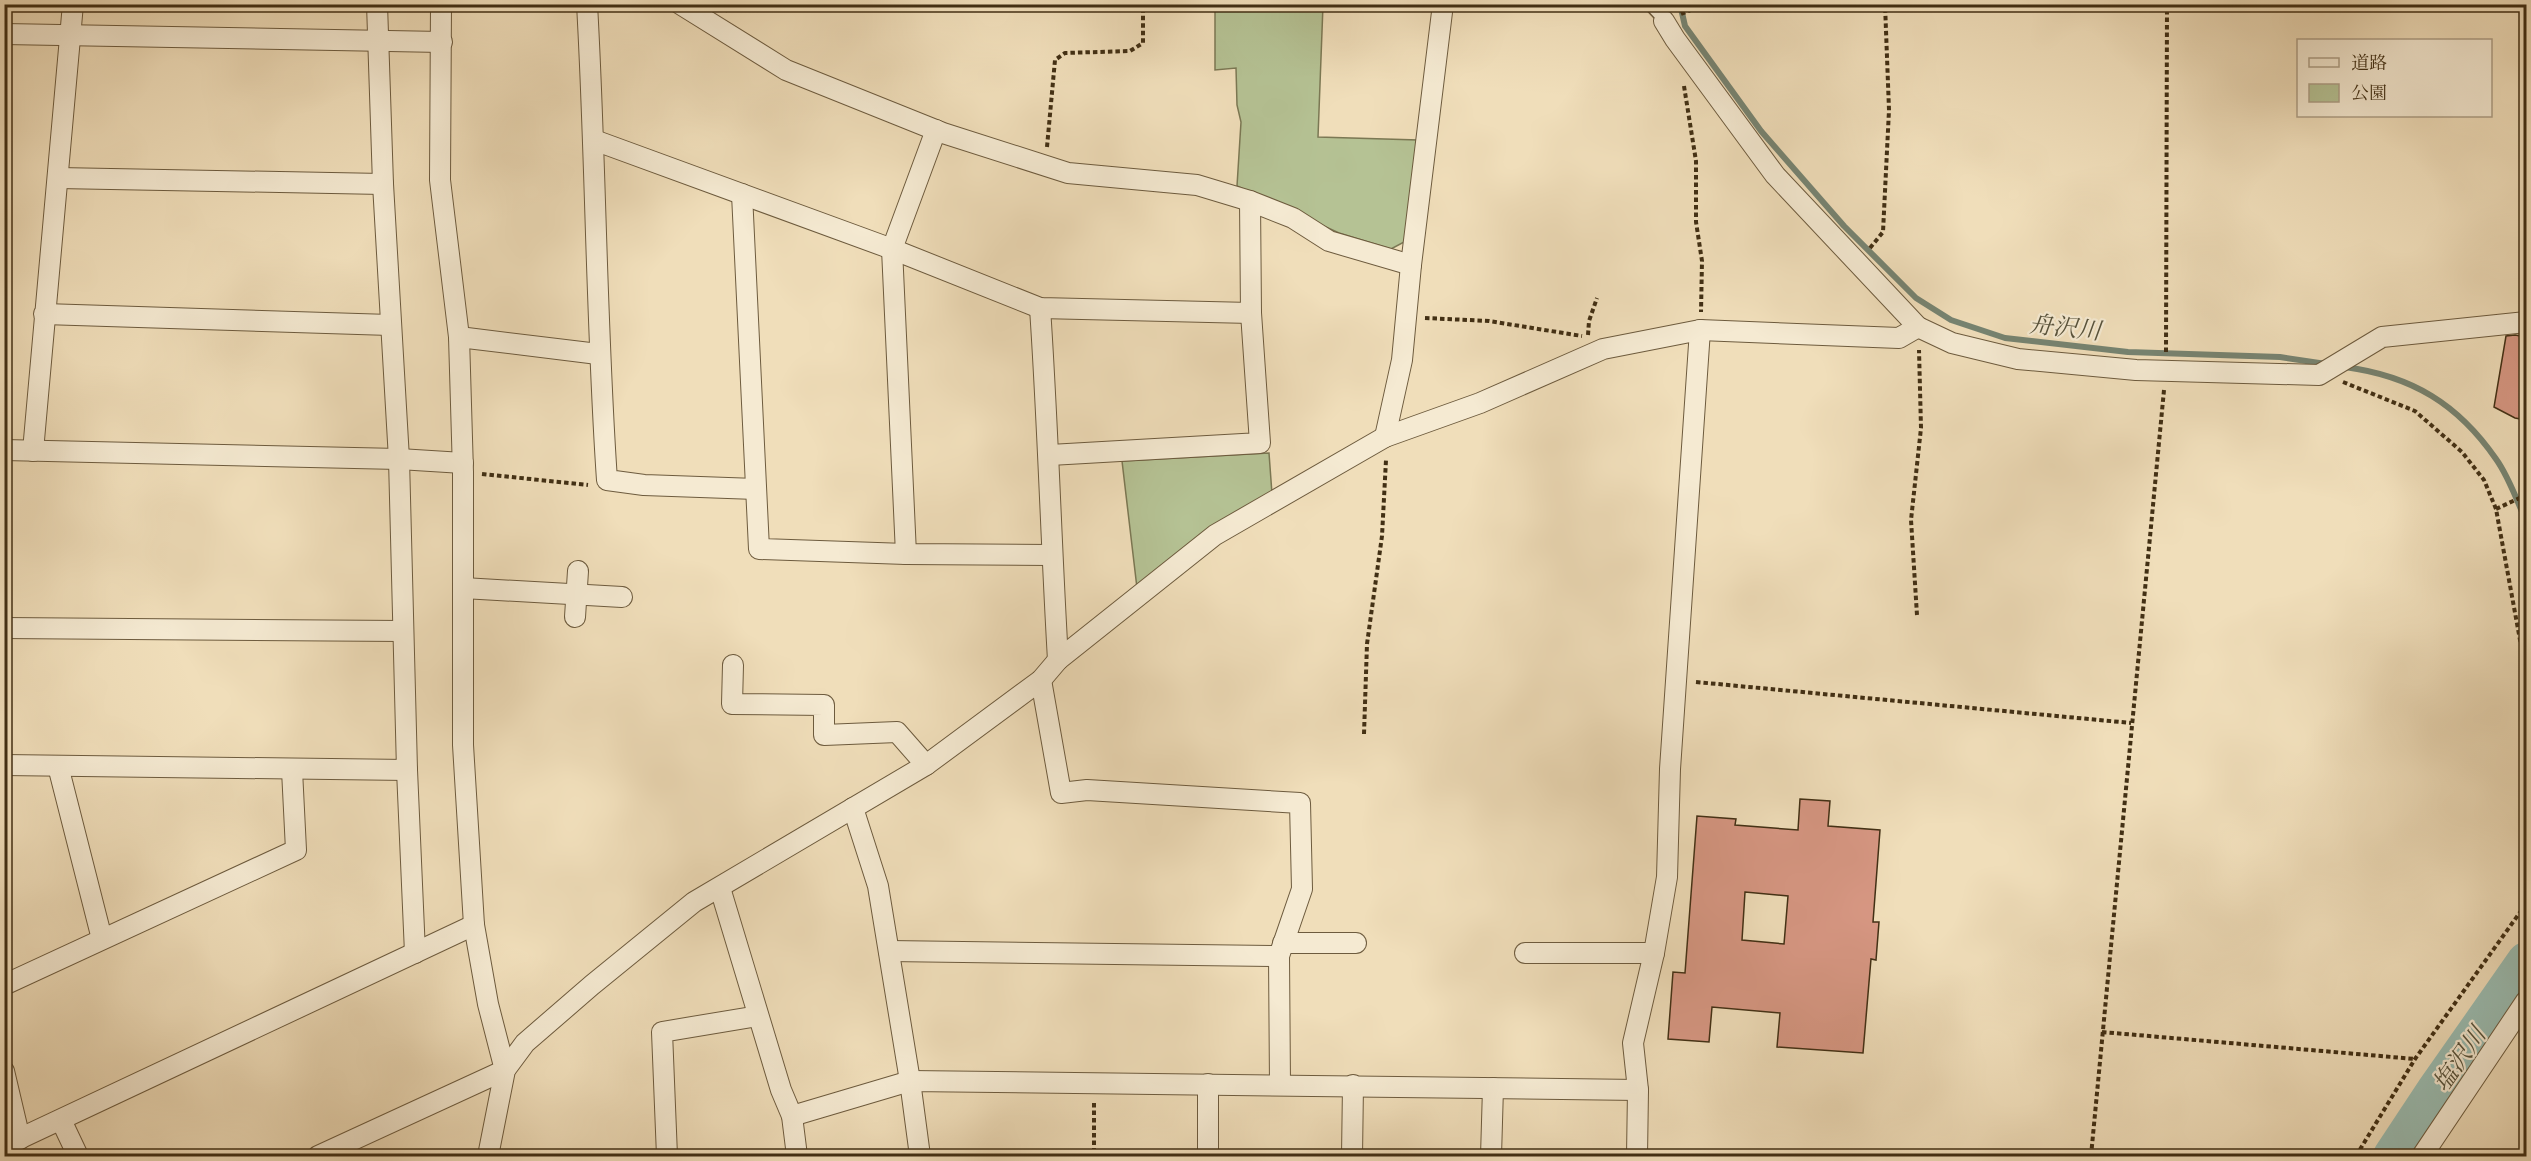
<svg xmlns="http://www.w3.org/2000/svg" width="2531" height="1161" viewBox="0 0 2531 1161" font-family="'EB Garamond','Noto Serif JP',serif">
	<style>
		.green { fill: #b5c294; stroke: #7b7854; stroke-width: 1.5 }
		.lines { fill: none; stroke-linecap: round; stroke-linejoin: round }
		.stream { stroke: #768472; stroke-width: 6 }
		.river { stroke: #9abcb1; stroke-width: 38 }
		.building { fill: #d79783; stroke: #412f14; stroke-width: 1.5; fill-rule: evenodd }
		.service-casing { stroke: #6d5b3e; stroke-width: 12 }
		.minor-casing { stroke: #6d5b3e; stroke-width: 22 }
		.path { stroke: #412f14; stroke-width: 4; stroke-dasharray: 4.5 3; stroke-linecap: butt }
		.service { stroke: #f5ead2; stroke-width: 9 }
		.minor { stroke: #f5ead2; stroke-width: 20 }
		.labels { text-anchor: middle; dominant-baseline: central; stroke-width: 4.5; stroke-linejoin: round; paint-order: stroke }
		.water-label { font-size: 24px; font-style: italic; fill: #57523b; stroke: #f5ead2 }
	</style>
	<rect width="100%" height="100%" fill="#f0deba"/>
	<filter id="stains"><feTurbulence type="fractalNoise" baseFrequency=".00333" numOctaves="4"/><feColorMatrix values="0 0 0 0 .2 0 0 0 0 .09 0 0 0 0 .02 0 0 0 .5 -.17"/></filter>
	<radialGradient id="worn" r=".72"><stop offset=".6" stop-color="#630" stop-opacity="0"/><stop offset="1" stop-color="#630" stop-opacity=".3"/></radialGradient>
	<g class="green">
		<path d="M1215 5H1323L1318 137 1418 140 1406 241 1391 249 1339 233 1237 186 1241 122 1237 105 1236 68 1215 70Z"/>
		<path d="M1269 453 1272 494 1137 588 1122 461Z"/>
	</g>
	<g class="lines">
		<g class="stream">
			<path d="M1680 4 1685 26 1761 131 1844 226 1916 298 1951 320 2005 338 2128 352 2280 357 2326 364"/>
			<path d="M2345 367C2412 376 2458 404 2496 459 2509 477 2517 501 2526 521"/>
		</g>
		<path class="river" d="M2392 1156 2435 1091 2526 961"/>
	</g>
	<g class="building">
		<path d="M2515 335 2526 337V420L2515 418 2494 407 2506 336Z"/>
		<path d="M1800 799 1830 801 1828 826 1880 830 1873 922H1879L1876 960 1871 959 1863 1053 1777 1047 1780 1013 1712 1007 1709 1042 1668 1039 1673 972 1685 973 1697 816 1736 819 1735 825 1798 830ZM1745 892 1788 896 1784 944 1742 940Z"/>
	</g>
	<g class="lines">
		<defs>
			<path id="service" d="M1648 4 1664 21"/>
			<g id="minor">
				<path d="M441 4 440 180 459 337 463 472V745L474 925 488 1004 505 1070"/>
				<path d="M587 4C596 163 596 321 607 480L644 485 756 489"/>
				<path d="M680 4 786 70 943 133 1068 173 1197 185 1250 201 1293 218 1329 241 1411 265"/>
				<path d="M1664 21 1675 39 1775 175 1918 327 1952 343 2018 359 2136 370 2319 375 2382 337 2526 322"/>
				<path d="M4 34 442 42"/>
				<path d="M594 140 892 249 1040 308 1251 313"/>
				<path d="M58 178 383 184"/>
				<path d="M742 194 759 549 906 554 1051 555"/>
				<path d="M1040 308C1048 425 1051 542 1058 660"/>
				<path d="M44 314 390 325"/>
				<path d="M459 337 598 354"/>
				<path d="M1385 437 1402 360 1411 265 1443 4"/>
				<path d="M4 450 399 459 463 463"/>
				<path d="M33 451 73 4"/>
				<path d="M1050 455 1260 443 1251 313 1250 201"/>
				<path d="M906 554 892 249 936 130"/>
				<path d="M463 588 622 597"/>
				<path d="M575 617 578 571"/>
				<path d="M4 628 403 631"/>
				<path d="M733 665 732 704 824 705V735L897 732 926 765"/>
				<path d="M1041 680 1061 793 1087 790 1300 803 1302 889 1279 956"/>
				<path d="M4 765 407 770 399 459 383 184 377 4"/>
				<path d="M58 766 102 939"/>
				<path d="M407 770 415 953"/>
				<path d="M853 808 878 886 910 1081 920 1156"/>
				<path d="M720 888 781 1090 792 1116 797 1156"/>
				<path d="M1283 943H1356"/>
				<path d="M889 951 1279 956 1280 1085"/>
				<path d="M1525 953H1654"/>
				<path d="M4 985 296 850 292 770"/>
				<path d="M4 1071 20 1139"/>
				<path d="M1208 1084V1156"/>
				<path d="M792 1116 910 1081 1638 1090"/>
				<path d="M61 1120 78 1156"/>
				<path d="M4 1146 474 925"/>
				<path d="M318 1156 505 1070"/>
				<path d="M488 1156 505 1070 525 1043 592 985 694 902 926 765 1041 680 1058 660 1215 535 1385 437 1480 403 1603 349 1700 330 1899 338 1918 327"/>
				<path d="M667 1156 662 1032 758 1016"/>
				<path d="M1352 1156 1353 1085"/>
				<path d="M1491 1156 1493 1088"/>
				<path d="M1637 1156 1638 1090 1633 1043 1654 953 1667 877 1670 769 1700 330"/>
				<path d="M2422 1156 2526 1001"/>
			</g>
		</defs>
		<use href="#service" class="service-casing"/>
		<use href="#minor" class="minor-casing"/>
		<g class="path">
			<path d="M1690 4 1691 10 1700 4"/>
			<path d="M725 11 734 4"/>
			<path d="M1681 14 1691 10"/>
			<path d="M1684 86 1696 161V222L1702 261 1701 312"/>
			<path d="M1047 147 1055 60 1065 53 1130 51 1143 43V4"/>
			<path d="M1870 248 1883 232 1889 110 1885 4"/>
			<path d="M1425 318 1489 321 1582 336"/>
			<path d="M1588 335 1589 321 1597 298"/>
			<path d="M2166 352 2167 4"/>
			<path d="M2343 382 2415 411 2462 452 2484 480 2496 509 2520 640 2526 660"/>
			<path d="M482 474 588 485"/>
			<path d="M2496 509 2526 495"/>
			<path d="M1917 615 1911 520 1921 428 1919 350"/>
			<path d="M1696 682 2131 723"/>
			<path d="M1364 734 1367 644 1382 536 1386 460"/>
			<path d="M2102 1032 2415 1059"/>
			<path d="M1094 1103V1156"/>
			<path d="M2091 1156 2164 390"/>
			<path d="M2356 1156 2415 1059 2526 904"/>
		</g>
		<use href="#service" class="service"/>
		<use href="#minor" class="minor"/>
	</g>
	<g class="labels">
		<g class="water-label">
			<text transform="translate(2065 327) rotate(6)">舟沢川</text>
			<text transform="translate(2459 1059) rotate(-55)">塩沢川</text>
		</g>
	</g>
	<rect width="2531" height="1161" fill="none" stroke="#f0deba" stroke-width="24"/>
	<rect x="6" y="6" width="2519" height="1149" fill="none" stroke="#412f14" stroke-width="3"/>
	<rect x="12" y="12" width="2507" height="1137" fill="none" stroke="#412f14" stroke-width="1.5"/>
	<rect x="2297" y="39" width="195" height="78" fill="#f5ead2" stroke="#ad9f86" stroke-width="1.5"/>
	<rect x="2309" y="58" width="30" height="9" fill="#f5ead2" stroke="#ad9f86" stroke-width="1.5"/>
	<text x="2351" y="69" font-size="18" fill="#412f14">道路</text>
	<rect x="2309" y="84" width="30" height="18" fill="#b5c294" stroke="#ad9f86" stroke-width="1.5"/>
	<text x="2351" y="99" font-size="18" fill="#412f14">公園</text>
	<rect width="100%" height="100%" filter="url(#stains)"/>
	<rect width="100%" height="100%" fill="url(#worn)"/>
</svg>
